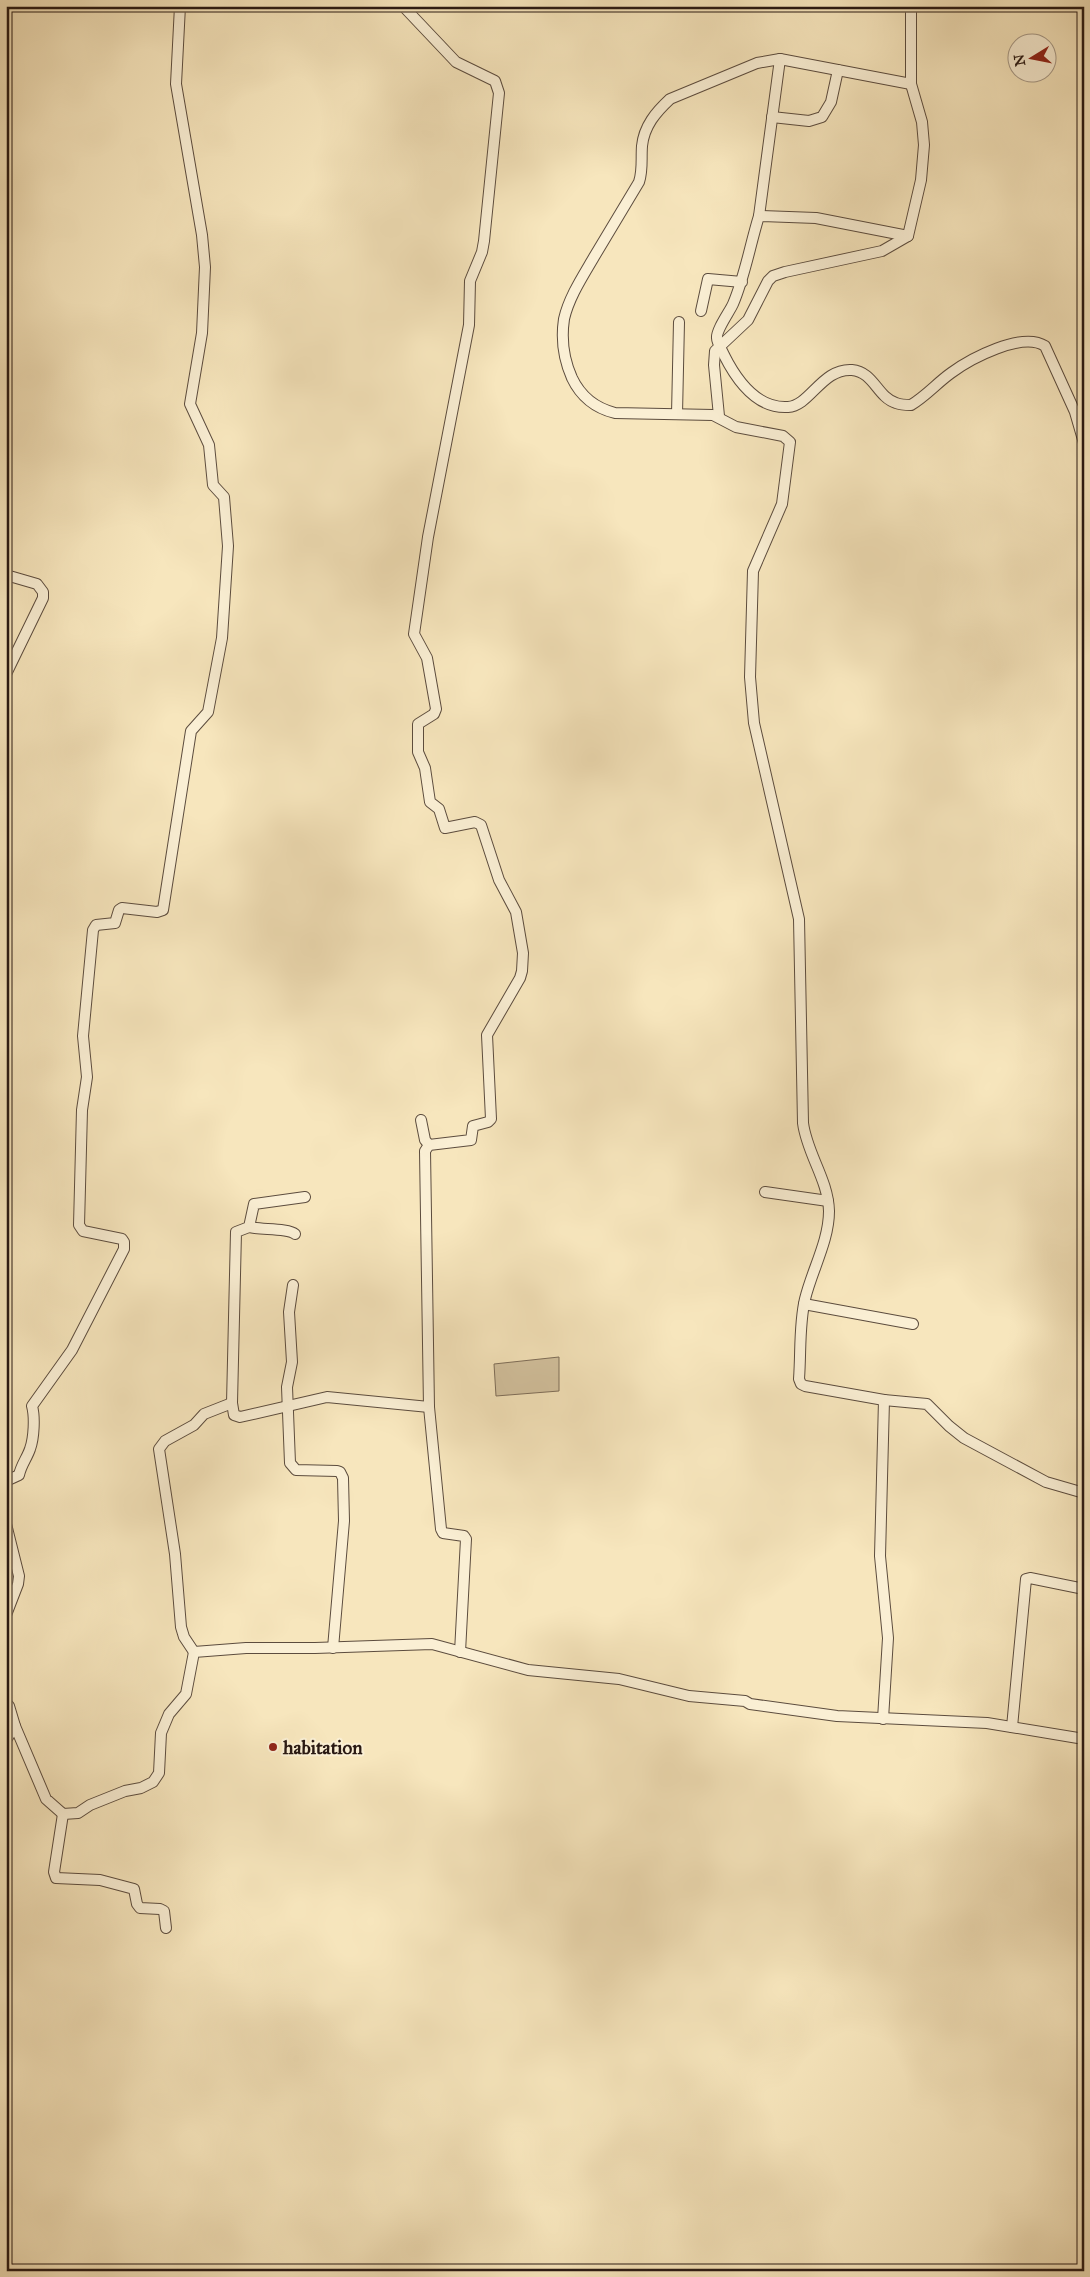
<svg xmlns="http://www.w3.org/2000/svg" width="1090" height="2277" viewBox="0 0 1090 2277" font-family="'IM FELL Great Primer',serif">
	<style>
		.green { fill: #d4c3a0; stroke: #7e6e5a }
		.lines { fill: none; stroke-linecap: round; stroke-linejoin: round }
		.minor-casing { stroke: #5c4c3e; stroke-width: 12 }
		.minor { stroke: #faefd4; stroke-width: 10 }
		.poi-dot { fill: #8f2418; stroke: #faefd4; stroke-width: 2 }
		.labels { text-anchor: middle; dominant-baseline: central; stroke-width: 4; stroke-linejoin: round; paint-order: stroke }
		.poi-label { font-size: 19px; font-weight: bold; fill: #291913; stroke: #faefd4; text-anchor: start }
	</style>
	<rect width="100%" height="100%" fill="#f7e6bd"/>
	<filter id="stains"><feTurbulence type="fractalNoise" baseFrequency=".004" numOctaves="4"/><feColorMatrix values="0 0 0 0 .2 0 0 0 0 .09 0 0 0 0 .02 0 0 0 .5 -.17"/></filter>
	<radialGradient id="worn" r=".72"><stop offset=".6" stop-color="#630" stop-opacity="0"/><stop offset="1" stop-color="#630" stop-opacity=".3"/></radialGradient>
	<path class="green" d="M559 1357V1391L496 1396 494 1364Z"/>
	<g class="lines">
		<defs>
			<g id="minor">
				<path d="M403 6 456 62 495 81 499 93 484 241 482 252 470 281 469 325 428 537 414 634 427 658 436 709 434 714 418 724V752L425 768 430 802 439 809 445 828 475 822 481 825 499 880 516 912 523 953 522 971 520 978 487 1035 491 1119 488 1122 473 1126 471 1140 429 1145 425 1151 429 1407 441 1529 443 1533 464 1536 466 1539 460 1652"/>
				<path d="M911 6V84L922 122 924 145 921 180 908 236 816 218 759 216C750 245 745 276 733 304 730 311 716 330 717 338 717 343 722 350 724 355 736 379 757 409 788 407 810 406 822 368 852 370 874 372 877 397 896 403 901 405 907 405 911 405 926 396 937 383 951 373 970 359 1022 331 1045 346L1075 412 1084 443"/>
				<path d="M772 117 809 121 822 117 831 102 838 70"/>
				<path d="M759 216 780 59"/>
				<path d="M701 311 708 279 742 282"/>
				<path d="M677 414 679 322"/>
				<path d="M719 416 714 365 715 351 748 320 768 281 773 276 785 272 882 251 908 236"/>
				<path d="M6 575 37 584 43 592V598L6 674"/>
				<path d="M421 1120 425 1140 429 1145"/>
				<path d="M765 1192 828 1201"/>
				<path d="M305 1197 254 1204 249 1227 236 1232 232 1403 234 1415 240 1417 327 1397 429 1407"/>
				<path d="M249 1227C260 1230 288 1228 295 1234"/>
				<path d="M293 1285 289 1312 292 1362 287 1387 290 1463 296 1470 337 1471 340 1472 343 1478 344 1521 333 1648"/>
				<path d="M804 1304 913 1324"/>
				<path d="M884 1400 927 1404 949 1426 964 1438 1046 1482 1084 1493"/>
				<path d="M6 1481 19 1475C21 1465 27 1458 30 1449 34 1438 35 1417 32 1406L72 1350 124 1249V1242L122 1239 83 1231 79 1225 82 1110 87 1077 83 1036 93 930 96 925 115 923 119 910 122 908 157 912 163 910 191 731 208 712 222 638 228 546 224 497 213 485 209 445 190 404 202 333 205 267 202 235 176 84 180 6"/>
				<path d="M6 1524 19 1576 18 1584 6 1615"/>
				<path d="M194 1652 184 1637 181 1627 175 1554 159 1449 165 1441 194 1425 204 1414 232 1403"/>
				<path d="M6 1703 9 1706 15 1726 6 1740"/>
				<path d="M883 1719 888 1638 880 1556 884 1400 805 1386 801 1384 799 1379C801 1352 799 1324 805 1299 812 1270 829 1241 829 1211 828 1179 807 1154 803 1123L799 919 754 723 750 677 753 571 782 504 790 442 783 436 736 427 713 415 615 413C595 408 581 397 572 378 564 360 561 339 564 319 569 297 583 276 594 257 609 232 624 207 639 182 643 170 641 159 642 146 644 126 656 112 670 99L757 63 780 59 911 84"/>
				<path d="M15 1726 46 1799 63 1814 78 1813 90 1805 125 1791 141 1788 153 1782 159 1773 161 1733 169 1714 186 1694 194 1652 246 1648H315L432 1644 528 1670 619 1679 689 1696 745 1701 750 1704 837 1716 987 1723 1084 1739"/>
				<path d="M1012 1727 1026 1579 1030 1578 1084 1589"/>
				<path d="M63 1814 54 1872 56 1878 100 1880 134 1889 137 1904 140 1908 160 1909 164 1911 166 1928"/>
				<path d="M6 2267 12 2271"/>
			</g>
		</defs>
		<use href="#minor" class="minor-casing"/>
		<use href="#minor" class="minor"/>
	</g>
	<circle class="poi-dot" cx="273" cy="1747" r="5"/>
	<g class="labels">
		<g class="poi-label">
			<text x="283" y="1747">habitation</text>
		</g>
	</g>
	<rect width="1090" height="2277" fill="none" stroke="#f7e6bd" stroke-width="25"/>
	<rect x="8" y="8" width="1075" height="2262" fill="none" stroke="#291913" stroke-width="2.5"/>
	<rect x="12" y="12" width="1065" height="2252" fill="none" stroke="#291913"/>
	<g transform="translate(1032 58) rotate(260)"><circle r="24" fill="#faefd4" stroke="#a69987"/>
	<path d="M0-4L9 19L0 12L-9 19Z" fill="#8f2418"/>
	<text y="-8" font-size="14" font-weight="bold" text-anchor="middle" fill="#291913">N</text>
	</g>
	<rect width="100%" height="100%" filter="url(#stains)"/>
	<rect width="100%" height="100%" fill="url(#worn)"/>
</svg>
